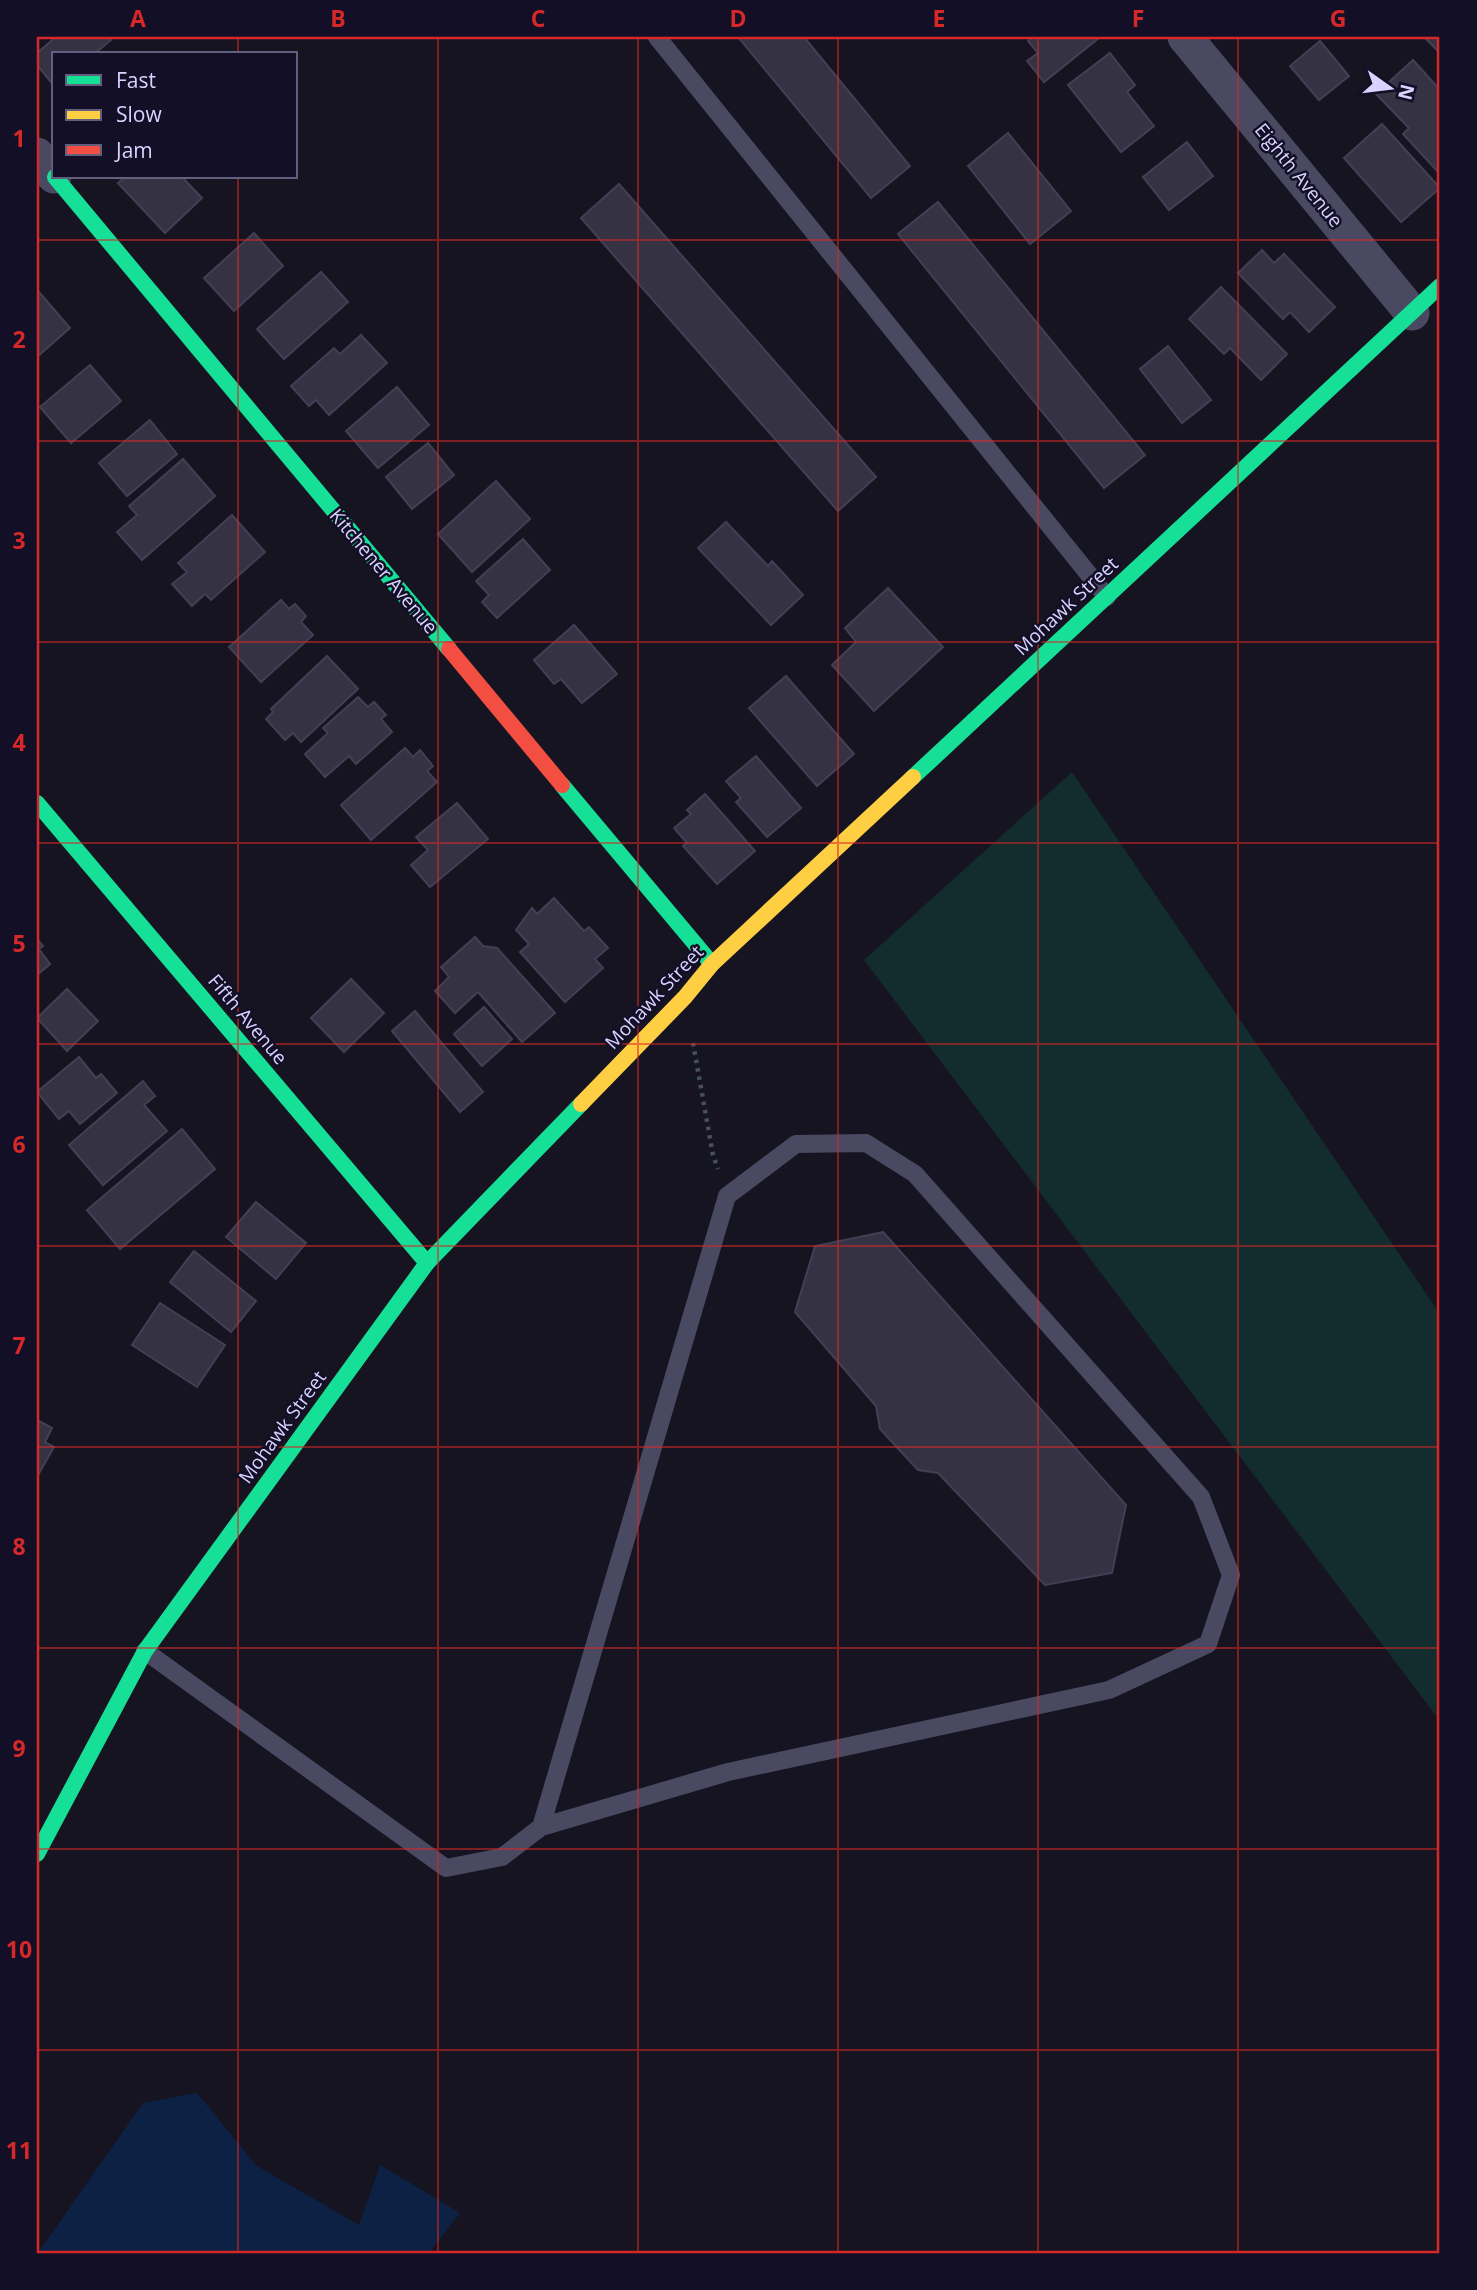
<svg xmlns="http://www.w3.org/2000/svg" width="1477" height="2290" viewBox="0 0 1477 2290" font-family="'Open Sans',sans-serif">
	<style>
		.green { fill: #132c2d }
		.water { fill: #0d2144 }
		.building { fill: #343243; stroke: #433f54; stroke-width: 2 }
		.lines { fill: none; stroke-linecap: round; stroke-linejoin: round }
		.path { stroke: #44505f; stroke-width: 4.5; stroke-dasharray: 3.5 5; stroke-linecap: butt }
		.lane { stroke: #4a4962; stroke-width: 18 }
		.street { stroke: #4a4962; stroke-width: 35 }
		.fast { stroke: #16e098; stroke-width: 16 }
		.slow { stroke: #ffcf43; stroke-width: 16 }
		.jam { stroke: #f24e42; stroke-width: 16 }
		.grid { fill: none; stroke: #d62828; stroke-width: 2; stroke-opacity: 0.55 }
		.labels { text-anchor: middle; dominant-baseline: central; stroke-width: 5; stroke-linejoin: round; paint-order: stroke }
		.street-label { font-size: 19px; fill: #d9d4ff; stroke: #130f26 }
		.neatline { fill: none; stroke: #d62828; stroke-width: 2.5 }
		.grid-label { font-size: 23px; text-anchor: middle; font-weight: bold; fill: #d62828 }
	</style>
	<rect width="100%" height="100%" fill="#161421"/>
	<path class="green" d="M1072 772 1440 1314V1721L864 960Z"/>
	<path class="water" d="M197 2093 257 2166 359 2225 380 2165 460 2213 429 2253H38L143 2103Z"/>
	<g class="building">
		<path d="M56 37H108L111 40 94 54H54V86L37 65V53Z"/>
		<path d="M738 37H804L910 166 871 198Z"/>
		<path d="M1033 37H1097L1099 38 1044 82 1027 61 1038 53 1028 41Z"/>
		<path d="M1424 37H1440V53Z"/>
		<path d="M1320 41 1349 76 1319 100 1290 66Z"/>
		<path d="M1110 53 1135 85 1127 92 1154 126 1121 152 1068 85Z"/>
		<path d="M1413 60 1440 90V169L1438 172 1403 134 1409 128 1376 94Z"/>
		<path d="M1382 124 1440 188 1401 222 1344 158Z"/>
		<path d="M1008 133 1071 211 1030 244 968 166Z"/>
		<path d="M1187 142 1213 176 1169 210 1143 177Z"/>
		<path d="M125 177H182L202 198 165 233 118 183Z"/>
		<path d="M619 184 876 477 838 511 581 218Z"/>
		<path d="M938 202 1145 455 1104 488 898 234Z"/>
		<path d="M254 233 283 266 234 311 204 278Z"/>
		<path d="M1262 250 1274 263 1284 254 1335 307 1309 332 1290 312 1283 319 1238 273Z"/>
		<path d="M321 272 348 302 284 359 257 329Z"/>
		<path d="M1221 287 1287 354 1261 380 1230 348 1224 354 1189 319Z"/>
		<path d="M39 292 70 328 37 357V294Z"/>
		<path d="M361 335 387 363 329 415 316 400 309 406 291 386 334 348 340 354Z"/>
		<path d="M1168 346 1211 400 1182 423 1140 369Z"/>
		<path d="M90 365 121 401 71 443 40 407Z"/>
		<path d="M397 387 429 425 378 468 346 431Z"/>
		<path d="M150 420 177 454 127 496 99 463Z"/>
		<path d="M428 443 454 475 412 509 386 477Z"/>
		<path d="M183 459 215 496 142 560 117 532 137 515 129 506Z"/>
		<path d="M496 481 530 519 472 572 438 534Z"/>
		<path d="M232 515 265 552 211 600 205 594 192 606 172 584 187 572 178 563Z"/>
		<path d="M726 522 768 566 772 561 803 595 771 625 698 548Z"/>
		<path d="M523 539 550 570 497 618 482 602 489 595 476 581Z"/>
		<path d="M888 588 943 647 874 711 832 665 856 642 845 628Z"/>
		<path d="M281 600 289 609 295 604 306 616 301 622 313 635 261 682 229 647Z"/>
		<path d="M574 625 617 674 582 703 561 679 554 684 534 660Z"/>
		<path d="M327 656 358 689 301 742 293 733 285 740 266 719 273 712 271 709Z"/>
		<path d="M786 676 854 754 817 786 749 708Z"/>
		<path d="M358 697 368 707 374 702 386 715 381 719 392 732 356 764 349 756 325 777 305 754 328 733 323 728Z"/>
		<path d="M405 748 413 757 420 750 433 766 427 771 437 782 371 840 341 805Z"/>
		<path d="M756 756 801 808 767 837 736 802 741 798 726 781Z"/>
		<path d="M705 794 755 851 717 884 683 846 687 843 674 828 691 814 687 810Z"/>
		<path d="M457 803 488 839 430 887 411 865 428 850 416 837Z"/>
		<path d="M554 898 584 931 589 927 608 948 595 959 603 968 565 1002 520 952 529 944 516 930 532 908 537 914Z"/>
		<path d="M475 937 483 946 497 948 555 1013 522 1042 478 992 455 1013 435 991 449 977 441 967Z"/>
		<path d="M37 939 43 946 39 949 50 964 37 975Z"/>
		<path d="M351 979 384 1013 344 1052 311 1018Z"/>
		<path d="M67 989 98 1021 67 1051 37 1018Z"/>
		<path d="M484 1007 512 1039 482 1066 454 1034Z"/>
		<path d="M415 1011 483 1092 460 1112 392 1031Z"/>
		<path d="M79 1057 96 1078 101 1074 117 1093 80 1124 69 1111 59 1119 37 1092Z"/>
		<path d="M143 1081 155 1096 144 1105 167 1131 103 1185 69 1145Z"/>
		<path d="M182 1129 215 1169 120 1249 87 1210Z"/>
		<path d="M256 1202 306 1243 276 1279 226 1237Z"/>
		<path d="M883 1232 1126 1505 1112 1573 1045 1585 938 1473 918 1470 880 1429 876 1406 795 1312 815 1246Z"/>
		<path d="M194 1251 256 1301 231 1332 170 1282Z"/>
		<path d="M160 1303 225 1345 197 1387 132 1345Z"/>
		<path d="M37 1420 52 1428 45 1442 54 1447 37 1477Z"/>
	</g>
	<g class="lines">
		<path class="path" d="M693 1043 713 1155 718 1169"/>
		<g class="lane">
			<path d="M657 37 1107 597"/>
			<path d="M145 1651 446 1868 502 1857 541 1827 727 1196 796 1144 866 1143 915 1174 1201 1497 1231 1575 1208 1644 1109 1690 728 1772 541 1827"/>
		</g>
		<g class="street">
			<path d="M1185 37 1412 313"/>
			<path d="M37 155 54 176"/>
		</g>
		<g class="fast">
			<path d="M55 177 449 649"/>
			<path d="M913 777 1440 286"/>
			<path d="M562 785 712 964"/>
			<path d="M37 803 427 1263"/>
			<path d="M37 1854 145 1651 427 1263 581 1104"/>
		</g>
		<path class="slow" d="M581 1104 685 997 712 964 913 777"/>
		<path class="jam" d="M449 649 562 785"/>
	</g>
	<path class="grid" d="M238 37V54M438 37V2253M638 37V2253M838 37V2253M1038 37V2253M1238 37V2253M238 177V2253M37 240H1440M37 441H1440M37 642H1440M37 843H1440M37 1044H1440M37 1246H1440M37 1447H1440M37 1648H1440M37 1849H1440M37 2050H1440"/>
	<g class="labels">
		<g class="street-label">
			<text transform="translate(1299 175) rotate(51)">Eighth Avenue</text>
			<text transform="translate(384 571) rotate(50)">Kitchener Avenue</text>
			<text transform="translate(1066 606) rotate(-43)">Mohawk Street</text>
			<text transform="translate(654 997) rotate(-47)">Mohawk Street</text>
			<text transform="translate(248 1019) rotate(50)">Fifth Avenue</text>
			<text transform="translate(282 1427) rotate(-54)">Mohawk Street</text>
		</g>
	</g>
	<rect width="1477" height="2290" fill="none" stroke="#130f26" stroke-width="77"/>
	<rect x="52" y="52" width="245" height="126" fill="#130f26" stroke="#625e7d" stroke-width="2"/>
	<rect x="66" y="75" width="35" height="10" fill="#16e098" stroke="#625e7d" stroke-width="2"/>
	<text x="116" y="88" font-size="21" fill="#d9d4ff">Fast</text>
	<rect x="66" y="110" width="35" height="10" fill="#ffcf43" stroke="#625e7d" stroke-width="2"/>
	<text x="116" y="122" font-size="21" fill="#d9d4ff">Slow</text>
	<rect x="66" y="145" width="35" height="10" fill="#f24e42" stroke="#625e7d" stroke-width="2"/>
	<text x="116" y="158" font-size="21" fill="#d9d4ff">Jam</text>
	<g transform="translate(1390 88) rotate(104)" stroke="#130f26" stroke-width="5" paint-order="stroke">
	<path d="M0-5L12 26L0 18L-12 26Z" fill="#d9d4ff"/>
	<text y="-10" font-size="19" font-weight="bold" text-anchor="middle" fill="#d9d4ff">N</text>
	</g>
	<rect x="38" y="38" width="1400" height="2214" class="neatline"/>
	<g class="grid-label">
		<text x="138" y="27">A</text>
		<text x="338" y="27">B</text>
		<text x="538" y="27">C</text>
		<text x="738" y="27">D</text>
		<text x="939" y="27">E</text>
		<text x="1138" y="27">F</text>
		<text x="1338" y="27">G</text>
		<text x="19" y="147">1</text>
		<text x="19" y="348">2</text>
		<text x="19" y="549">3</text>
		<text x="19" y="751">4</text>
		<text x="19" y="952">5</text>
		<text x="19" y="1153">6</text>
		<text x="19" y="1354">7</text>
		<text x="19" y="1555">8</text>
		<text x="19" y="1757">9</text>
		<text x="19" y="1958">10</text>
		<text x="19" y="2159">11</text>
	</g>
</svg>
